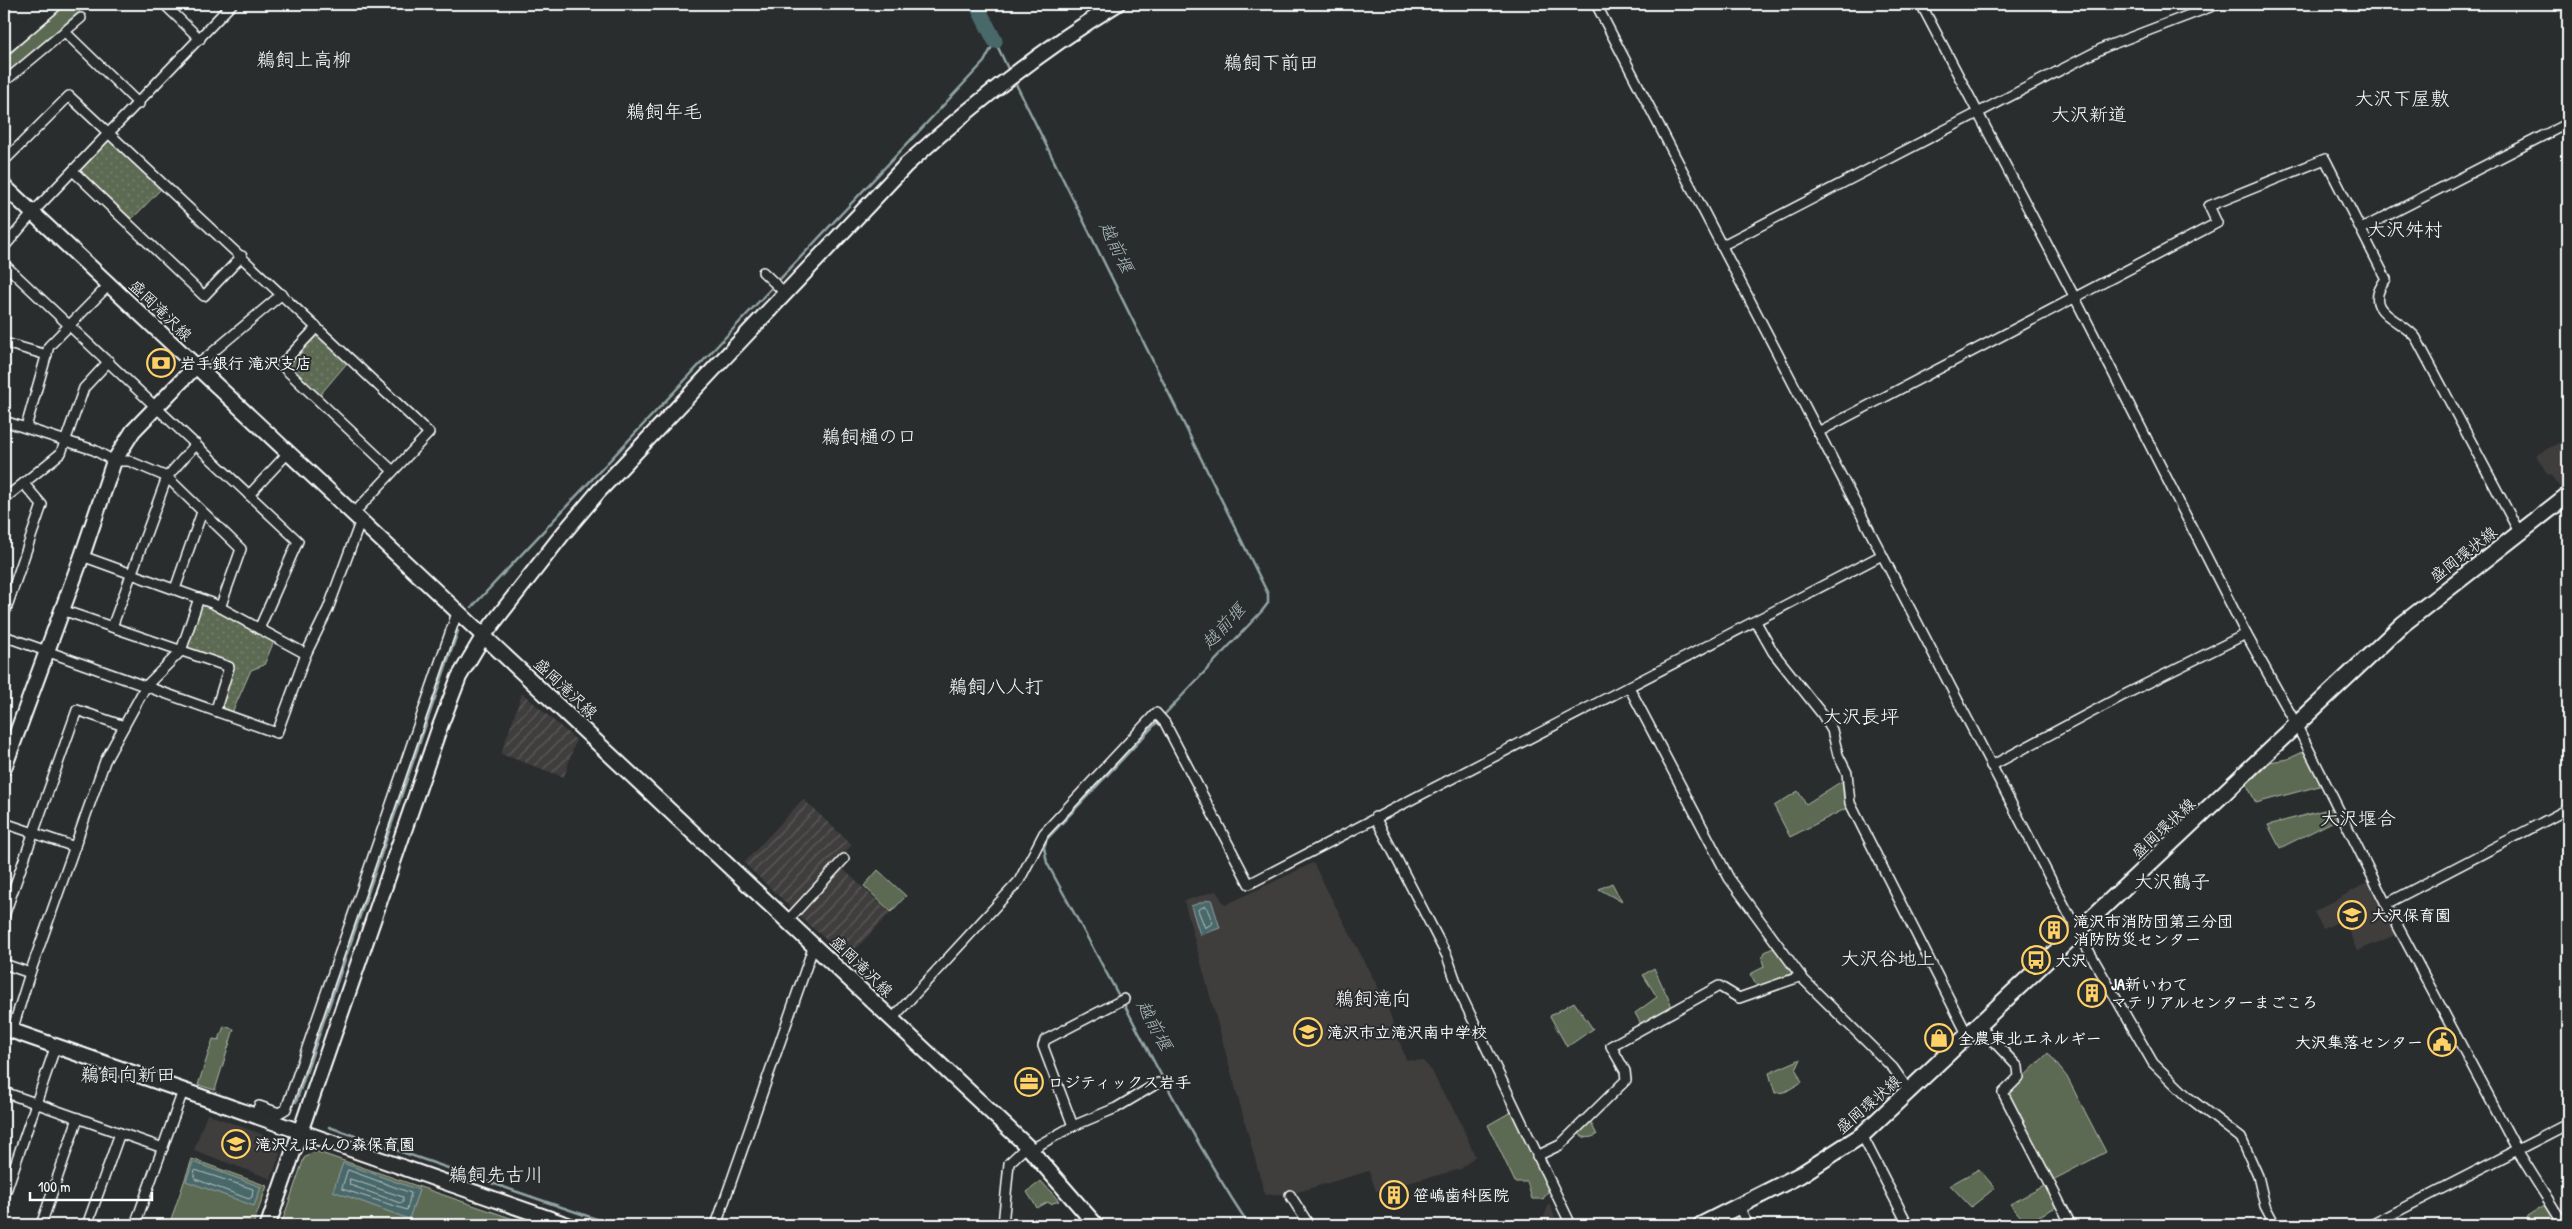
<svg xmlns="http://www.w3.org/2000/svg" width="2572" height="1229" viewBox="0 0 2572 1229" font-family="'Patrick Hand','Klee One',sans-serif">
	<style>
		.built { fill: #403e3e }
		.industrial { fill: url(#industrial-furrows) }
		.green { fill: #5d6b52; stroke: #aeb5a8 }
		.park { fill: url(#park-dots); stroke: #aeb5a8 }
		.water { fill: #49676a; stroke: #92a4a6 }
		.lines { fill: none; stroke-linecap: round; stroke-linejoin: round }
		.shore { stroke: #b6c2c3; stroke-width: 1 }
		.stream { stroke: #92a4a6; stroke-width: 2.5 }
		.river { stroke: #49676a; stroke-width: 15 }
		.street-casing { stroke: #fff; stroke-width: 12 }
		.secondary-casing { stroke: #fff; stroke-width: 18 }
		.primary-casing { stroke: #fff; stroke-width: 19 }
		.highway-casing { stroke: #fff; stroke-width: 21 }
		.street { stroke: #2a2d2e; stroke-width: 9 }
		.secondary { stroke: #2a2d2e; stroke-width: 14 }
		.primary { stroke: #2a2d2e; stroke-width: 15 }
		.highway { stroke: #2a2d2e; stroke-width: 18 }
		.labels { text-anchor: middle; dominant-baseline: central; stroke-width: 4; stroke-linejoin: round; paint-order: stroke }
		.street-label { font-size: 16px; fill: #fff; stroke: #2a2d2e }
		.poi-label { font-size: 16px; font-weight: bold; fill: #fff; stroke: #2a2d2e; text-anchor: start }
		.water-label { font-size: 18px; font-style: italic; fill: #adbbbc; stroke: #2a2d2e }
		.quarter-label { font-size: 19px; fill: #fff; stroke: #2a2d2e }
	</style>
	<defs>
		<pattern id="industrial-furrows" width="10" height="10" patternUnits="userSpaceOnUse" patternTransform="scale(1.25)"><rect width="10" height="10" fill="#403e3e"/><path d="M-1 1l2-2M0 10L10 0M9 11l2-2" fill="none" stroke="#5d5b5b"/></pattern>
		<pattern id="park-dots" width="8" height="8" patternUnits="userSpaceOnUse" patternTransform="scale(1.25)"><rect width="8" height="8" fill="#5d6b52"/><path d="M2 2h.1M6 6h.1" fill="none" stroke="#75816c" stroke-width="1.8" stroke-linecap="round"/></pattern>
	</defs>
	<rect width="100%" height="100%" fill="#2a2d2e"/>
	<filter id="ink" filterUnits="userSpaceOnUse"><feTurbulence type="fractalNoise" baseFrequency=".02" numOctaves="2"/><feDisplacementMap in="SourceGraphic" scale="10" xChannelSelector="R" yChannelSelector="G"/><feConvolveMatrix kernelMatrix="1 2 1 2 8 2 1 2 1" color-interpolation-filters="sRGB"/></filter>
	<g filter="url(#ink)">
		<g class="built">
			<path d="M2568 438V484L2561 489 2550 474 2548 475 2536 455Z"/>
			<path d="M1313 863 1386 1003 1406 1060 1423 1061 1432 1071 1441 1090 1455 1110 1475 1156 1461 1169 1376 1191 1369 1171 1294 1193 1265 1195 1184 901 1216 891 1225 905Z"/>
			<path d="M2372 880 2398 934 2357 951 2344 919 2323 929 2314 912Z"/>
			<path d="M207 1114 272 1138 280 1154 271 1179 194 1150Z"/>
			<path d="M1549 1204 1555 1217 1553 1225H1541Z"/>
		</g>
		<g class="industrial">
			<path d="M522 693 576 740 564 777 501 754Z"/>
			<path d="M803 799 852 845 792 909 744 863Z"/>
			<path d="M842 868 890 913 847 958 798 915Z"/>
		</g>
		<g class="green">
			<path d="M66 4H88L4 75V59Z"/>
			<path d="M2305 751 2323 785 2256 803 2245 781 2263 763 2288 759Z"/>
			<path d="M1842 781 1844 801 1847 808 1790 837 1774 806 1798 791 1806 804Z"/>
			<path d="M2332 808 2338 819 2280 848 2268 825Z"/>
			<path d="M878 870 906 896 891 912 864 886Z"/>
			<path d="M1612 883 1622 902 1599 889Z"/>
			<path d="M1773 948 1793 971 1794 975 1757 987 1750 974 1764 967 1762 959 1765 952Z"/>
			<path d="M1654 968 1671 1004V1008L1641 1024 1635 1013 1657 997 1643 975Z"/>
			<path d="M1574 1002 1593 1029 1567 1047 1550 1016Z"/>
			<path d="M224 1026 234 1029 215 1090 198 1085 213 1039 219 1040Z"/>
			<path d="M2048 1053 2067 1077 2106 1152 2053 1180 2008 1092Z"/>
			<path d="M1801 1059 1796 1070 1802 1082 1785 1092 1775 1093 1769 1073Z"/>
			<path d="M1511 1112 1549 1190 1543 1199H1532L1527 1182H1515L1488 1125Z"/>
			<path d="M1589 1119 1597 1135C1588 1139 1583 1139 1577 1131Z"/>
			<path d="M315 1151 531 1225H281L304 1158Z"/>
			<path d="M192 1159 267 1186 253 1225H169Z"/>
			<path d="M1979 1169 1995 1188 1971 1207 1950 1185Z"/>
			<path d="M1041 1181 1059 1201 1050 1204 1048 1202 1037 1208 1027 1192Z"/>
			<path d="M2046 1185 2056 1207 2026 1223 2010 1204Z"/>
			<path d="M2546 1204 2560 1225H2524L2527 1216Z"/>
		</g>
		<g class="park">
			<path d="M108 139 161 189 132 219 80 170Z"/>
			<path d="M316 332 347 363 319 396 288 367V362Z"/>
			<path d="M200 600 274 641 264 665 251 670 232 713 218 708 231 665 184 649Z"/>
		</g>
		<g class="water">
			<path d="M1211 899 1220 928 1200 935 1191 906Z"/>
			<path d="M193 1162 261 1187 254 1206 186 1181Z"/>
			<path d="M343 1163 419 1190 409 1219 333 1191Z"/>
		</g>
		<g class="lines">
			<g class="shore">
				<path d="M1206 906 1213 923 1205 928 1198 910Z"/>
				<path d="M195 1170 253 1189 252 1197 249 1199 195 1179Z"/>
				<path d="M348 1170 411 1193 407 1210 342 1189Z"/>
				<path d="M350 1179 403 1197V1202L400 1203 350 1185Z"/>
			</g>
			<g class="stream">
				<path d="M1014 80 1268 594V603L1262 611 1047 839 1044 847 1047 863 1120 998"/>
				<path d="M472 607 984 62 995 41 1010 73"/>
				<path d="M1123 1002C1162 1078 1202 1154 1249 1225"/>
				<path d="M296 1102 458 631"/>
				<path d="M329 1127 602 1221"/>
			</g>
			<path class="river" d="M976 4 995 41"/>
			<defs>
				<g id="street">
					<path d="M164 4 200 39"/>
					<path d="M1596 4 2078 932 2153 1063 2188 1097 2241 1138 2258 1176 2265 1206 2275 1225"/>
					<path d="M1921 4 2075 298 2246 634 2296 724 2386 904 2517 1150 2564 1225"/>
					<path d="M2567 4 2568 7"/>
					<path d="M65 32 139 104"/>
					<path d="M4 82 81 18"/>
					<path d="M4 161 69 96 429 433 354 513"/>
					<path d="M73 171 204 296 242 256"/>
					<path d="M2361 229 2568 123"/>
					<path d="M1721 246 2105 47 2218 4"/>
					<path d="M4 247 38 207 232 4"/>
					<path d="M4 264 298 541 259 629"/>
					<path d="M763 272 786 294"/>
					<path d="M317 327 281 365 393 471"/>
					<path d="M4 346 5 343 47 355"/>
					<path d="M195 367 282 294"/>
					<path d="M4 421 94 450 114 461H129L167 477 241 549 220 608"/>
					<path d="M26 427 49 346 109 285"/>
					<path d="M1818 432 2217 223 2209 206 2325 159 2386 279C2359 313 2403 319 2416 338L2519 532"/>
					<path d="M249 495 288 453"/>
					<path d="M4 499 61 453 84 388 109 361"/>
					<path d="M82 556 212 603 306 654"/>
					<path d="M175 589 202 512"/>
					<path d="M62 610 229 667 216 709"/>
					<path d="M4 615 42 505 24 484"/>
					<path d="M1756 622 1773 652 1822 714 1832 730 1838 755 1847 773 1850 803 1968 1036"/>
					<path d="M112 627 167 477 196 444"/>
					<path d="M4 636 277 733 306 654 328 609 361 520"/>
					<path d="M1629 687 1729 878 1803 979 1893 1068 1909 1091"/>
					<path d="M1991 766 2120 697 2246 634"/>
					<path d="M1375 817 1447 956 1460 993 1571 1225"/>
					<path d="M4 823 75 847"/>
					<path d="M2386 904 2568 809"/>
					<path d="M4 916 77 710 124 726"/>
					<path d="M788 920 844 859"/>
					<path d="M4 964 30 973"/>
					<path d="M892 1019 1019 881 1044 833 1156 713 1165 723 1249 884 1882 555"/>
					<path d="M1979 1026 2018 1067 2019 1077 2003 1093 2071 1225"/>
					<path d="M12 1031 30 973 105 761 146 686 181 651 199 598"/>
					<path d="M4 1092 120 1133 87 1225"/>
					<path d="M255 1116 259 1106 279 1113 286 1109 458 610"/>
					<path d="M1073 1126 1043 1046 1045 1040 1124 999"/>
					<path d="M120 1133 163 1148"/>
					<path d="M1862 1135 1908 1225"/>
					<path d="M1030 1150 1073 1126 1116 1108 1158 1083"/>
					<path d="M1537 1156 1560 1145 1626 1080 1625 1071 1611 1046 1719 986 1739 998 1802 976"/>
					<path d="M1290 1195 1309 1225"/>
					<path d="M4 1197 56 1045"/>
					<path d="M1739 1207 1748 1225"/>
					<path d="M41 1225 78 1118"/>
					<path d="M135 1225 183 1091"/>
					<path d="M716 1225 814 945"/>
					<path d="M1003 1225 1009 1163 1027 1146"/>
					<path d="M2371 1225 2568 1124"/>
				</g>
				<g id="secondary">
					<path d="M4 186 1027 1146 1096 1225"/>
					<path d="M4 768 82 556 114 461 133 431 195 367"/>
					<path d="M4 1028 568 1225"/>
					<path d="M268 1225 439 729 459 677 484 635 562 535 599 491 906 165C972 105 1041 50 1117 4"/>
				</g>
				<path id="primary" d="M1701 1225 1800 1175 1862 1135 2403 624 2568 495"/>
				<g id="highway">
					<path d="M4 26 30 4"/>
					<path d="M4 45 52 4"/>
				</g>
			</defs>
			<use href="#street" class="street-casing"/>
			<use href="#secondary" class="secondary-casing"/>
			<use href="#primary" class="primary-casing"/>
			<use href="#highway" class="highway-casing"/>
			<use href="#street" class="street"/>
			<use href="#secondary" class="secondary"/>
			<use href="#primary" class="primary"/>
			<use href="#highway" class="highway"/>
		</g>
	</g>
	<defs>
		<symbol id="bank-ring" viewBox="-11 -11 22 22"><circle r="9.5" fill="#2a2d2e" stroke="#ffd166" stroke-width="1.5"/><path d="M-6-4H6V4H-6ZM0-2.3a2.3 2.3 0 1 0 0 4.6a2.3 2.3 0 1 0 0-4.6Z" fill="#ffd166"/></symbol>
		<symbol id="school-ring" viewBox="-11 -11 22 22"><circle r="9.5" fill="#2a2d2e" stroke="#ffd166" stroke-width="1.5"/><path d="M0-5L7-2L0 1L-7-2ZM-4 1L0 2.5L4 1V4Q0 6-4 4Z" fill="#ffd166"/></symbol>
		<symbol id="building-ring" viewBox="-11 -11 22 22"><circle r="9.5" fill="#2a2d2e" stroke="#ffd166" stroke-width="1.5"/><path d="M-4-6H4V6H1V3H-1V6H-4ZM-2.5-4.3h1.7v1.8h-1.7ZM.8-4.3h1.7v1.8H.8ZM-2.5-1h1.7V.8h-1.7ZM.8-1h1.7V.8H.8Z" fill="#ffd166"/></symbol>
		<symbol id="bus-ring" viewBox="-11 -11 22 22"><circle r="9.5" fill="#2a2d2e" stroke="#ffd166" stroke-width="1.5"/><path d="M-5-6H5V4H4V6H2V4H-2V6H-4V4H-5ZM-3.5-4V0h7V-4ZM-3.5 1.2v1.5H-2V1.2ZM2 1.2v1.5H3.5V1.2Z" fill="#ffd166"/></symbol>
		<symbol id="shop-ring" viewBox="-11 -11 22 22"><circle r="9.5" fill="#2a2d2e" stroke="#ffd166" stroke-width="1.5"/><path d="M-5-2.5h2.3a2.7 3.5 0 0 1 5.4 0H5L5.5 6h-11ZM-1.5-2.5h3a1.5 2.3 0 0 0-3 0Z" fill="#ffd166"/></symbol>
		<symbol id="civic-ring" viewBox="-11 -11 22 22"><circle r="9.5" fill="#2a2d2e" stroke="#ffd166" stroke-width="1.5"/><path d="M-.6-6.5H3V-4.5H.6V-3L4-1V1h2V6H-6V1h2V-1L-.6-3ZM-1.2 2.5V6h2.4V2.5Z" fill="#ffd166"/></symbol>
		<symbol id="office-ring" viewBox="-11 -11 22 22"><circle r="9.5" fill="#2a2d2e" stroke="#ffd166" stroke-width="1.5"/><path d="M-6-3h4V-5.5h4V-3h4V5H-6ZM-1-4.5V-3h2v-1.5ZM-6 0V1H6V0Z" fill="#ffd166"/></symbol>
	</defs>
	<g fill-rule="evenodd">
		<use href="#bank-ring" x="145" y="347" width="32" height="32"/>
		<use href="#school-ring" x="2336" y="899" width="32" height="32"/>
		<use href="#building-ring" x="2038" y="914" width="32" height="32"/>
		<use href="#bus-ring" x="2020" y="944" width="32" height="32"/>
		<use href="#building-ring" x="2076" y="977" width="32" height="32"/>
		<use href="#school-ring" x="1292" y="1016" width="32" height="32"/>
		<use href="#shop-ring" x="1923" y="1022" width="32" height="32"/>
		<use href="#civic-ring" x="2426" y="1026" width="32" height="32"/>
		<use href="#office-ring" x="1013" y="1066" width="32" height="32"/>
		<use href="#school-ring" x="220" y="1128" width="32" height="32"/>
		<use href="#building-ring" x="1378" y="1179" width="32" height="32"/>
	</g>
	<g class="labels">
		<g class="street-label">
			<text transform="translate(161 310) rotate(44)">盛岡滝沢線</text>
			<text transform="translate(2463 554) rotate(-38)">盛岡環状線</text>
			<text transform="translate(566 688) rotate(43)">盛岡滝沢線</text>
			<text transform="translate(2163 828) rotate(-43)">盛岡環状線</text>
			<text transform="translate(862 966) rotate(44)">盛岡滝沢線</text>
			<text transform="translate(1868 1104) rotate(-41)">盛岡環状線</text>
		</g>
		<g class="poi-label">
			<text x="180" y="363">岩手銀行 滝沢支店</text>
			<text x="2371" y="915">大沢保育園</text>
			<text x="2073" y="921">滝沢市消防団第三分団<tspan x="2073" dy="18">消防防災センター</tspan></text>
			<text x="2055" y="960">大沢</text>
			<text x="2111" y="984">JA新いわて<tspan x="2111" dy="18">マテリアルセンターまごころ</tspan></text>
			<text x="1327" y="1032">滝沢市立滝沢南中学校</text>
			<text x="1958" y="1038">全農東北エネルギー</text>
			<text x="2423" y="1042" text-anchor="end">大沢集落センター</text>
			<text x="1048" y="1082">ロジティックス岩手</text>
			<text x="255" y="1144">滝沢えほんの森保育園</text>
			<text x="1413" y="1195">笹嶋歯科医院</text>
		</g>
		<g class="water-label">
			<text transform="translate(1117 247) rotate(64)">越前堰</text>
			<text transform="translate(1223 626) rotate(-47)">越前堰</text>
			<text transform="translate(1155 1025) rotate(62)">越前堰</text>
		</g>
		<g class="quarter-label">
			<text x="304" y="59">鵜飼上高柳</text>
			<text x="1271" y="62">鵜飼下前田</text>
			<text x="2402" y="98">大沢下屋敷</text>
			<text x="664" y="111">鵜飼年毛</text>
			<text x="2089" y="114">大沢新道</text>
			<text x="2405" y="229">大沢舛村</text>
			<text x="869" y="436">鵜飼樋の口</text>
			<text x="996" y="686">鵜飼八人打</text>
			<text x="1861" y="716">大沢長坪</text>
			<text x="2358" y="818">大沢堰合</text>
			<text x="2172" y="881">大沢鶴子</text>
			<text x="1888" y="958">大沢谷地上</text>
			<text x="1373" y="998">鵜飼滝向</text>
			<text x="128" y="1074">鵜飼向新田</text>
			<text x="496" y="1174">鵜飼先古川</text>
		</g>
	</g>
	<rect width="2572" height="1229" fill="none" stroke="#2a2d2e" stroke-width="20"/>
	<rect x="10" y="10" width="2552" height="1209" fill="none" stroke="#fff" stroke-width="2" filter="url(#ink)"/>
	<path d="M30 1192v8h122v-8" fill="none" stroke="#ffffff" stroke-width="2.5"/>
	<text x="38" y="1192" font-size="15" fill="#ffffff" stroke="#2a2d2e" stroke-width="4" paint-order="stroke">100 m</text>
</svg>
